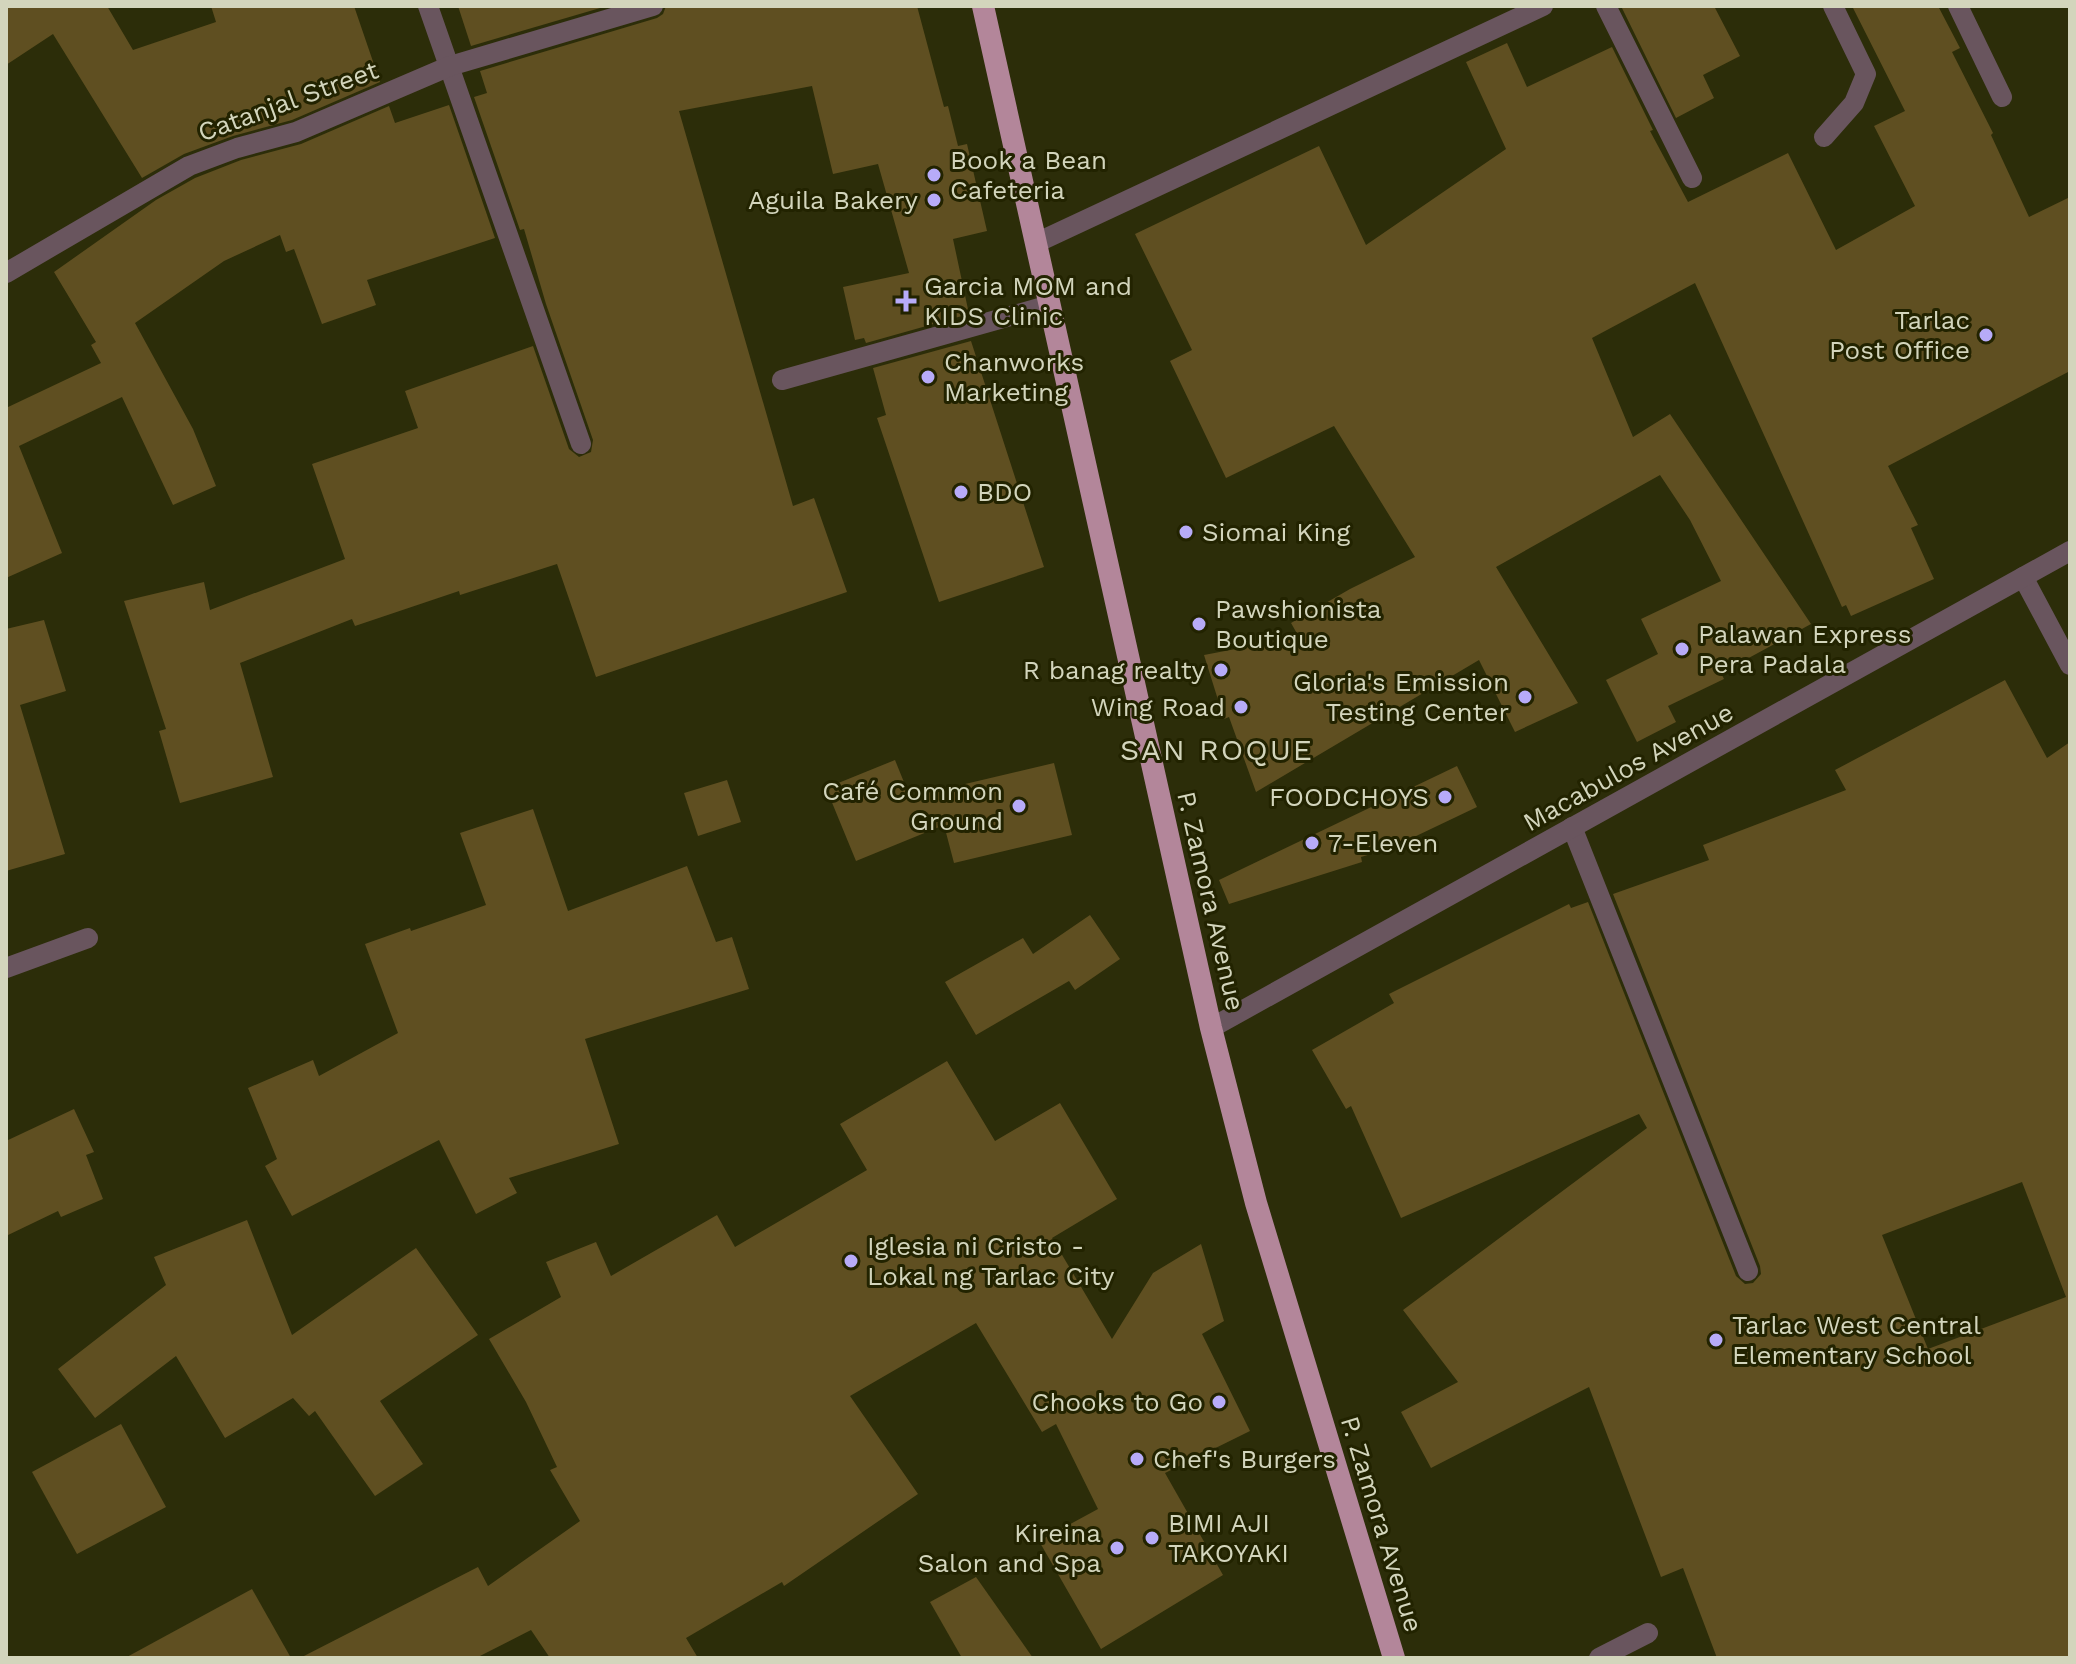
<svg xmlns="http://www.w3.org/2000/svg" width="2076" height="1664" viewBox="0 0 2076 1664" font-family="'Work Sans',sans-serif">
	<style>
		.building { fill: #5f4f21; fill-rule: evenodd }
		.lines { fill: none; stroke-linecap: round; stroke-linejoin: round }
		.service { stroke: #69555e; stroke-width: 20 }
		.minor { stroke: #69555e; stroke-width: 20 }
		.tertiary { stroke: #69555e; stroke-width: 20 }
		.trunk { stroke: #b3869a; stroke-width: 22 }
		.poi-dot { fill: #b7abf8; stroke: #222300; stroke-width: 3 }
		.labels { text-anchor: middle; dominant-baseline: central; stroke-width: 6; stroke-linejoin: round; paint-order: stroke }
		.street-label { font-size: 26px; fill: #d3d5bc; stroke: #222300 }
		.poi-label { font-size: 26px; fill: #d3d5bc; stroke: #222300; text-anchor: start }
		.quarter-label { font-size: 30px; letter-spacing: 2px; fill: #d3d5bc; stroke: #222300 }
	</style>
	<rect width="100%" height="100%" fill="#2c2d09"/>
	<g class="building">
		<path d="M6 6H107L133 50 216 22 211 6H354L380 82 292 120 233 136 184 154 142 178 53 34 6 65Z"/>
		<path d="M458 6H607L471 46Z"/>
		<path d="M666 6H917L944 107 948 106 958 146 967 144 987 231 953 239 969 314 866 343 864 338 855 340 843 287 909 273 878 164 833 174 812 86 679 111 793 506 814 498 847 592 596 677 557 564 460 595 459 591 355 626 352 619 240 663 273 777 180 803 159 731 166 729 124 601 204 582 210 610 345 559 312 464 418 428 405 391 533 346 569 449 579 457 591 452 593 440 546 304 524 229 520 230 474 97 487 93 480 71 657 18 663 14Z"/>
		<path d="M1621 6H1714L1740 56 1703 75 1714 98 1676 118Z"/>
		<path d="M1852 6H1938L1960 48 1952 52 1993 133 1991 135 2029 217 2070 197V371L1888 466 1918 525 1911 528 1934 579 1851 616 1846 605 1842 607 1695 283 1592 338 1633 437 1670 414 1811 624 1721 673 1724 679 1668 706 1676 722 1637 742 1606 680 1658 654 1641 619 1721 581 1690 520 1660 475 1496 567 1578 703 1515 732 1479 660 1256 792 1229 717 1224 719 1204 655 1299 637 1291 623 1350 589 1415 557 1334 426 1226 478 1170 361 1192 350 1135 234 1319 146 1366 245 1506 149 1466 62 1507 43 1527 87 1612 47 1653 130 1650 131 1688 202 1788 153 1836 250 1915 206 1874 126 1905 111Z"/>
		<path d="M449 105 495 238 367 280 376 305 322 324 294 249 286 252 280 235 224 261 135 323 193 429 216 486 173 505 122 397 19 446 62 553 6 578V408L101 363 91 345 96 342 54 272 156 200 195 178 241 160 301 144 389 106 395 123Z"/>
		<path d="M971 341 1044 567 939 602 877 418 886 415 873 368Z"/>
		<path d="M44 620 66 691 20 705 65 854 6 871V629Z"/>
		<path d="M2005 680 2047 758 2070 742V1658H1717L1683 1568 1661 1577 1589 1387 1431 1468 1401 1412 1458 1382 1403 1310 1647 1128 1639 1114 1401 1218 1351 1106 1346 1109 1312 1050 1394 1003 1389 994 1569 904 1571 908 1588 902 1736 1276 1745 1284 1753 1283 1761 1274 1760 1266 1613 894 1709 860 1703 845 1846 790 1835 770ZM2022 1182 2066 1297 1928 1349 1882 1235Z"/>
		<path d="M895 760 910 797 1054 763 1072 835 954 863 944 825 856 861 826 788Z"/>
		<path d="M1457 766 1477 807 1391 848 1361 857 1362 862 1229 904 1219 880Z"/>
		<path d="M727 780 741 822 698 836 684 793Z"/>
		<path d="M533 809 568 911 687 866 716 942 732 937 749 989 585 1039 619 1144 509 1178 517 1193 476 1214 439 1140 292 1216 265 1166 277 1159 248 1088 313 1060 319 1076 398 1033 365 944 410 928 411 931 486 905 460 833Z"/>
		<path d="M1090 915 1120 959 1075 990 1069 981 976 1035 945 982 1023 938 1033 954Z"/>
		<path d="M947 1061 995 1141 1060 1103 1117 1199 1052 1238 1112 1339 1153 1273 1201 1244 1224 1321 1202 1334 1250 1431 1165 1473 1223 1575 1101 1649 1039 1541 1098 1509 1056 1424 1042 1432 976 1323 850 1396 918 1494 784 1586 782 1582 686 1638 698 1658H550L531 1630 476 1658H300L478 1567 488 1586 580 1521 550 1470 557 1467 526 1402 489 1339 561 1297 546 1262 596 1242 611 1276 717 1215 735 1247 867 1170 840 1124Z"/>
		<path d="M74 1109 94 1152 86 1155 103 1199 61 1217 58 1211 6 1236V1141Z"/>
		<path d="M247 1220 292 1335 416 1248 478 1335 380 1401 423 1464 375 1496 315 1411 309 1416 293 1398 225 1438 176 1356 95 1418 58 1369 166 1285 154 1257Z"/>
		<path d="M121 1424 166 1507 77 1554 32 1472Z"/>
		<path d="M976 1577 1033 1658H962L930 1602Z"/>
		<path d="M252 1589 291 1658H125Z"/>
	</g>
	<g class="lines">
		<g class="service">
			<path d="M1606 6 1692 178"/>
			<path d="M1824 137 1854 103 1866 74 1833 6"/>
			<path d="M782 380 1050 305"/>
			<path d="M2023 577 2070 665"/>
			<path d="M1572 827 1748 1271"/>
			<path d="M6 968 88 938"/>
			<path d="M1599 1658 1648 1633"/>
		</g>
		<g class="minor">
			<path d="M428 6 581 444"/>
			<path d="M1958 6 2002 97"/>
			<path d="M1036 243 1543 6"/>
			<path d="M6 273 189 166 237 148 296 132 450 66 653 6"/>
		</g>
		<path class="tertiary" d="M1211 1028 2070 551"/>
		<path class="trunk" d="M983 6 1211 1028 1256 1203 1394 1658"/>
	</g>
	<g class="poi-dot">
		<circle cx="934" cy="175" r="8"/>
		<circle cx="934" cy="200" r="8"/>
		<path d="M902 289h8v8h8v8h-8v8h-8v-8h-8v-8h8z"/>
		<circle cx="1986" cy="335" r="8"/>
		<circle cx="928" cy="377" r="8"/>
		<circle cx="961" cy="492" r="8"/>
		<circle cx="1186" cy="532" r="8"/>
		<circle cx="1199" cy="624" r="8"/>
		<circle cx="1682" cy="649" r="8"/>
		<circle cx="1221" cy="670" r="8"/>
		<circle cx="1525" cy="697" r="8"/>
		<circle cx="1241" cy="707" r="8"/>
		<circle cx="1445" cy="797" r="8"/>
		<circle cx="1019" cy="806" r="8"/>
		<circle cx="1312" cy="843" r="8"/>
		<circle cx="851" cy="1261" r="8"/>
		<circle cx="1716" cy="1340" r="8"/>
		<circle cx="1219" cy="1402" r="8"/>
		<circle cx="1137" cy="1459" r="8"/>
		<circle cx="1152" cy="1538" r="8"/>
		<circle cx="1117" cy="1548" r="8"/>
	</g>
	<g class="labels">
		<g class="street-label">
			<text transform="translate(288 101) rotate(-20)">Catanjal Street</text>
			<text transform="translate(1628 767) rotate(-29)">Macabulos Avenue</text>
			<text transform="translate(1211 901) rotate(77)">P. Zamora Avenue</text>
			<text transform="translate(1382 1524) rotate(73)">P. Zamora Avenue</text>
		</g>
		<g class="poi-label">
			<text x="950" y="160">Book a Bean<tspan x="950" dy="30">Cafeteria</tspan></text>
			<text x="918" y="200" text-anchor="end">Aguila Bakery</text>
			<text x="924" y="286">Garcia MOM and<tspan x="924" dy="30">KIDS Clinic</tspan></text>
			<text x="1970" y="320" text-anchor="end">Tarlac<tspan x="1970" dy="30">Post Office</tspan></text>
			<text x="944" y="362">Chanworks<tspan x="944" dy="30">Marketing</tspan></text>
			<text x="977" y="492">BDO</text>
			<text x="1202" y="532">Siomai King</text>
			<text x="1215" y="609">Pawshionista<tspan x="1215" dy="30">Boutique</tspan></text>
			<text x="1698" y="634">Palawan Express<tspan x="1698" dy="30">Pera Padala</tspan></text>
			<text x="1205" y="670" text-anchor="end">R banag realty</text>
			<text x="1509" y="682" text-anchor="end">Gloria's Emission<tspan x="1509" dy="30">Testing Center</tspan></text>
			<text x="1225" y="707" text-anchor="end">Wing Road</text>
			<text x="1003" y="791" text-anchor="end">Café Common<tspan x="1003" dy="30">Ground</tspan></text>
			<text x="1429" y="797" text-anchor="end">FOODCHOYS</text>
			<text x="1328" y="843">7-Eleven</text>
			<text x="867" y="1246">Iglesia ni Cristo -<tspan x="867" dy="30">Lokal ng Tarlac City</tspan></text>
			<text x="1732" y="1325">Tarlac West Central<tspan x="1732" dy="30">Elementary School</tspan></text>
			<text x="1203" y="1402" text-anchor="end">Chooks to Go</text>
			<text x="1153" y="1459">Chef's Burgers</text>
			<text x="1168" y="1523">BIMI AJI<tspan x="1168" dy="30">TAKOYAKI</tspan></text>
			<text x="1101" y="1533" text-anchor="end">Kireina<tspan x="1101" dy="30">Salon and Spa</tspan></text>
		</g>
		<g class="quarter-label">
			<text x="1217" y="749">SAN ROQUE</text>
		</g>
	</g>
	<rect width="2076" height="1664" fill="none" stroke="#d3d5bc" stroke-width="16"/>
</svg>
